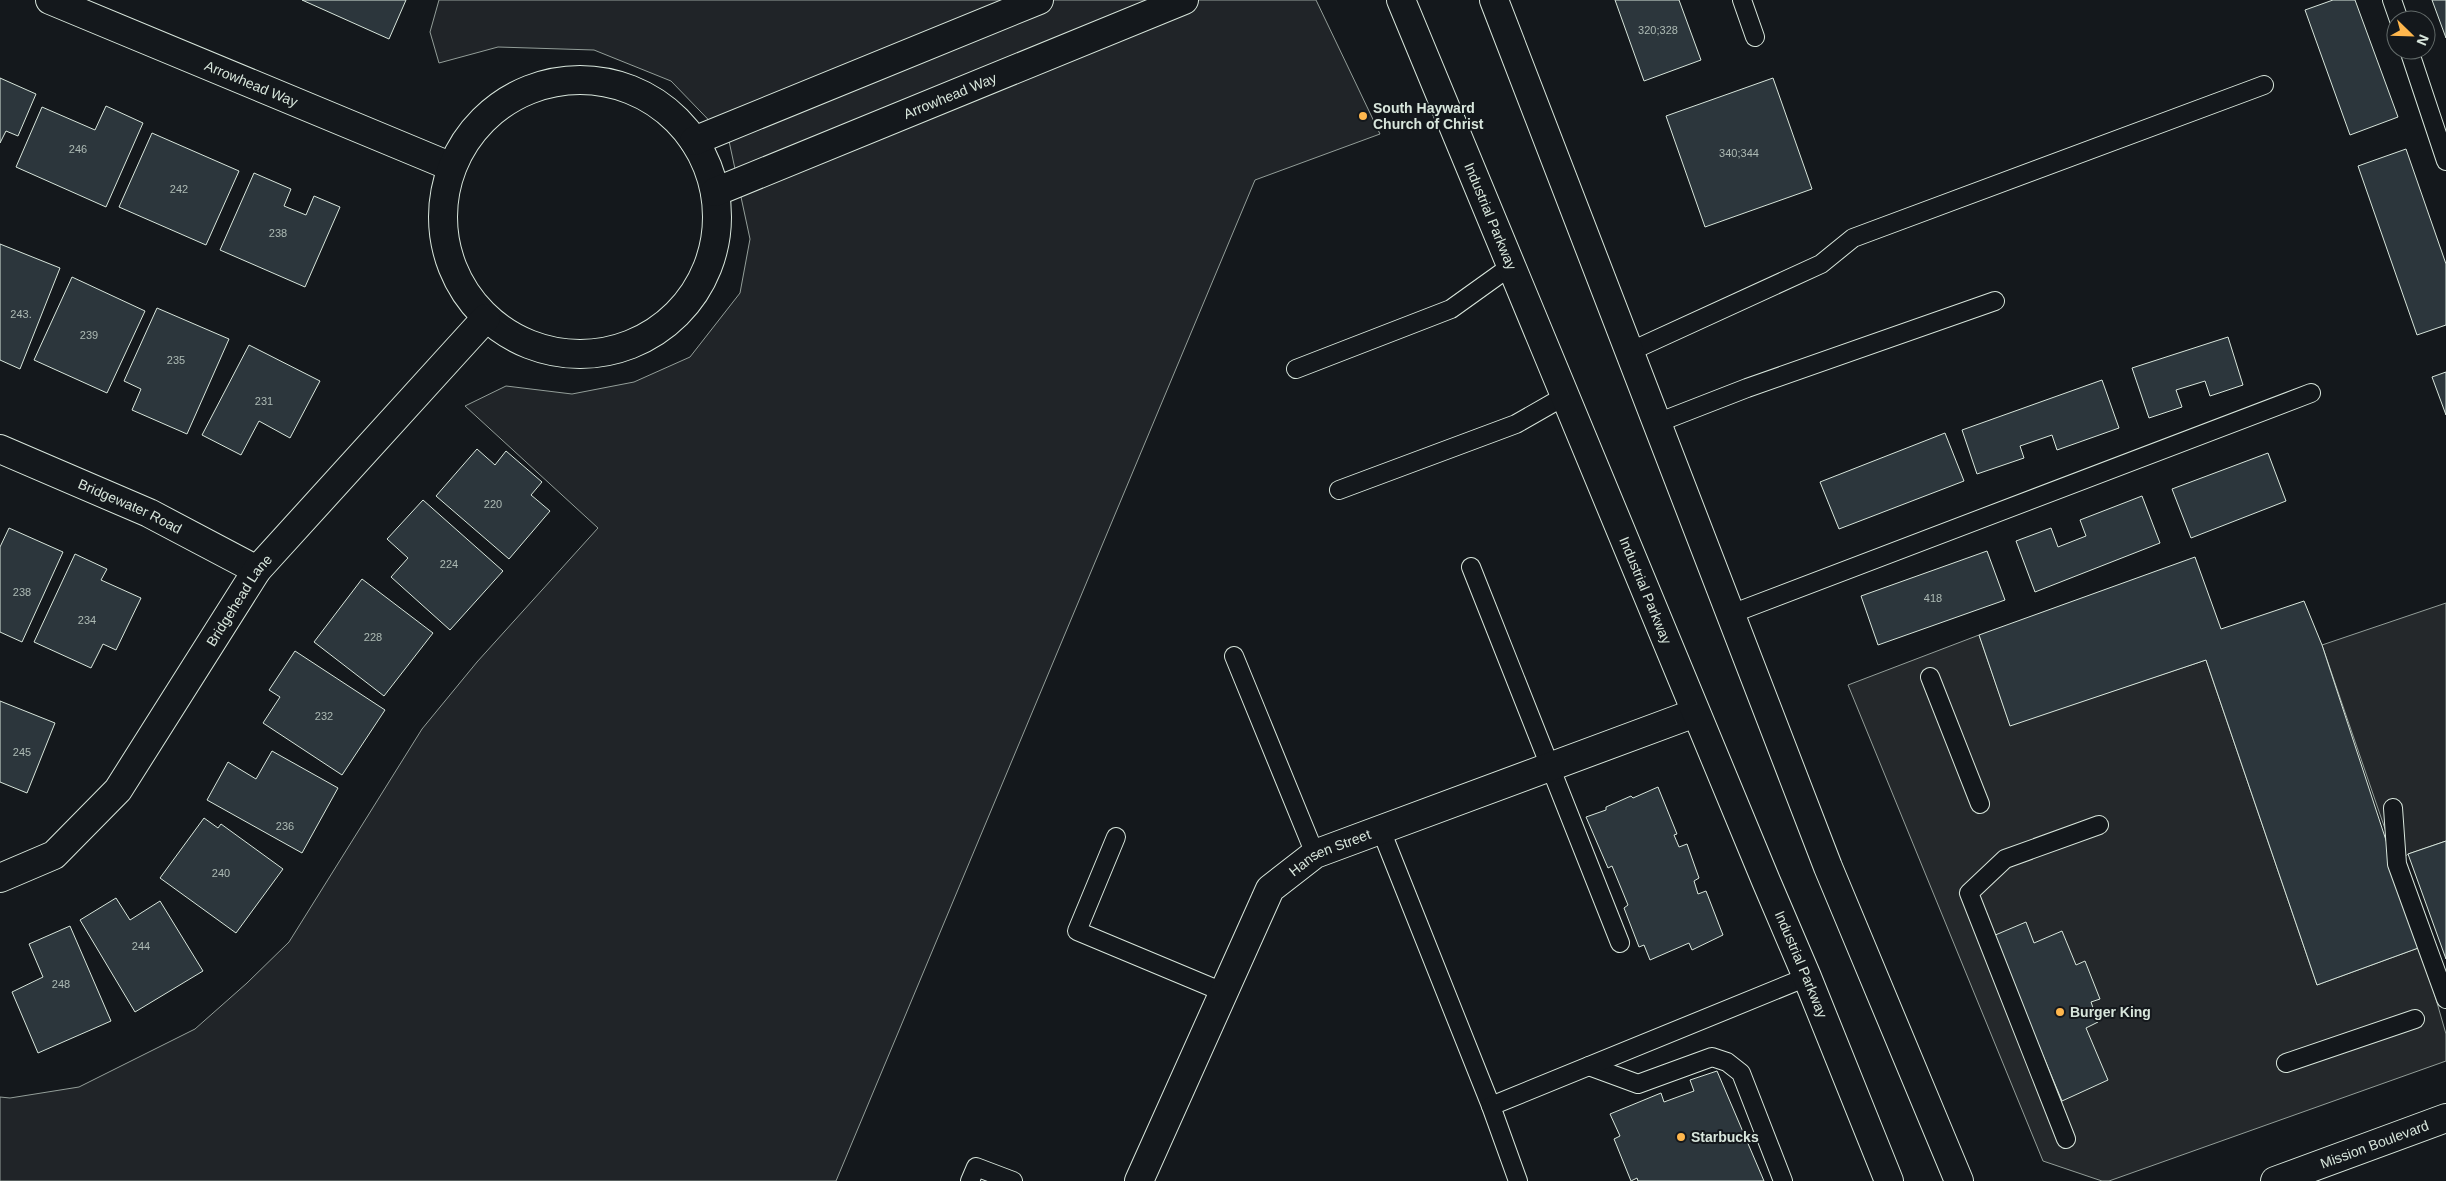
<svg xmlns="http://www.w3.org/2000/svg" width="2446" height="1181" viewBox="0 0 2446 1181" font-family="Arial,sans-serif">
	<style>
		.green { fill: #202428; stroke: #939e99 }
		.parking { fill: #24282b; stroke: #939e99 }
		.building { fill: #2c363c; stroke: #d8e6dc }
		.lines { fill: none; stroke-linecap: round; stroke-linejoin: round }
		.lane-casing { stroke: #d8e6dc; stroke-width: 20 }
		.street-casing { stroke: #d8e6dc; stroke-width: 30 }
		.secondary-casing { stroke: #d8e6dc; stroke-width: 30 }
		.primary-casing { stroke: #d8e6dc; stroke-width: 30 }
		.lane { stroke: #14181c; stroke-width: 18 }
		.street { stroke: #14181c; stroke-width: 28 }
		.secondary { stroke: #14181c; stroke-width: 28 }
		.primary { stroke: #14181c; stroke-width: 28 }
		.poi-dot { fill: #ffb74d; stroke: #14181c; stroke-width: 2 }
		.labels { text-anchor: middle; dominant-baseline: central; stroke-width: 4; stroke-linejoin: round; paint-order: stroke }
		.number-label { font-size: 11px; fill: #adbab4 }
		.street-label { font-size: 14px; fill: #d8e6dc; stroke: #14181c }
		.poi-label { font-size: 14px; font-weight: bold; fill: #d8e6dc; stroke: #14181c; text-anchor: start }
	</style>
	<rect width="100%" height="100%" fill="#14181c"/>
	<path class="green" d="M439 0H1316L1380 134 1255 180 836 1181H0V1097L10 1098 79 1087 195 1029 247 983 289 942 422 729 477 662 598 528 465 406 506 386 572 394 634 382 690 357 740 293 750 239 729 141 671 81 594 50 498 47 439 63 430 32Z"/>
	<g class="parking">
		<path d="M2446 603V841L2408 854 2397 864 2322 645Z"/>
		<path d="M1979 635 2010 725 2206 660 2317 985 2421 947 2446 1034V1061L2109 1181H2102L2043 1161 1848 685Z"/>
	</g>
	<g class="building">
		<path d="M302 0H406L389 39Z"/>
		<path d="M1615 0H1679L1701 60 1644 81Z"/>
		<path d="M2333 0H2355L2398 117 2350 135 2305 10Z"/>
		<path d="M2432 0H2446V38Z"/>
		<path d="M0 78 36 94 18 136 6 131 0 143Z"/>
		<path d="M1773 78 1812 189 1705 227 1666 116Z"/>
		<path d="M106 106 143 123 106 207 16 167 42 107 95 130Z"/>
		<path d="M152 133 239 171 206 245 119 207Z"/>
		<path d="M2406 149 2446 264V325L2417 335 2358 166Z"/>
		<path d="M254 173 291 189 284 206 306 215 314 196 340 207 305 287 220 250Z"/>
		<path d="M0 244 60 268 20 369 0 360Z"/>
		<path d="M72 277 145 311 107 393 34 360Z"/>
		<path d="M157 308 229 339 187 434 132 410 141 389 124 381Z"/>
		<path d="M2228 337 2243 385 2210 396 2205 381 2176 390 2182 407 2149 418 2132 368Z"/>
		<path d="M249 345 320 381 290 438 259 421 241 455 202 435Z"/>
		<path d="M2446 372V415L2432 377Z"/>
		<path d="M2102 380 2119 428 2057 450 2052 435 2020 446 2024 458 1977 474 1962 430Z"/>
		<path d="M1945 433 1964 481 1839 529 1820 482Z"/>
		<path d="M477 449 495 465 506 451 542 482 531 495 550 511 509 559 436 496Z"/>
		<path d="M2268 453 2286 501 2191 538 2172 489Z"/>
		<path d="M2142 496 2160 543 2035 592 2016 541 2051 528 2058 547 2086 536 2080 520Z"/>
		<path d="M423 500 503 571 450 630 391 577 408 558 387 539Z"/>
		<path d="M9 528 63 552 22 642 0 632V547Z"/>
		<path d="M1987 551 2005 600 1878 645 1861 596Z"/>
		<path d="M75 554 107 569 101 580 141 598 116 650 103 644 91 668 34 642Z"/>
		<path d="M2195 557 2221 629 2304 601 2322 645 2421 947 2317 985 2206 660 2010 726 1979 635Z"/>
		<path d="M362 579 433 633 384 696 314 642Z"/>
		<path d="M295 651 385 710 342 775 263 723 280 697 269 690Z"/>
		<path d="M0 701 55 723 27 793 0 782Z"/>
		<path d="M272 751 338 788 302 853 207 800 228 762 256 779Z"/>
		<path d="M1658 787 1677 834 1674 835 1679 847 1687 844 1699 878 1694 881 1698 894 1706 891 1723 935 1692 950 1689 943 1650 960 1644 945 1639 947 1624 908 1628 905 1612 866 1608 868 1586 817 1606 810V807L1631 796 1633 798Z"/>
		<path d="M204 818 218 828 221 824 283 869 236 933 160 878Z"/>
		<path d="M2446 841V959L2408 854Z"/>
		<path d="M116 898 130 920 160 901 203 971 135 1012 80 920Z"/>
		<path d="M2026 922 2034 943 2062 931 2076 965 2085 961 2100 999 2091 1002 2098 1022 2086 1028 2108 1080 2062 1101 1993 936Z"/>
		<path d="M70 926 111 1021 38 1053 12 992 43 977 29 944Z"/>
		<path d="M1717 1071 1764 1181H1638L1637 1178 1631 1181 1614 1139 1620 1136 1610 1114 1661 1093 1664 1102 1694 1091 1690 1080Z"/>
	</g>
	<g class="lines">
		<defs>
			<g id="lane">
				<path d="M1742 0 1755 37"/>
				<path d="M2392 0 2399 20"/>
				<path d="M2409 50 2446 161"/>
				<path d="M1629 352 1821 264 1853 238 2264 85"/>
				<path d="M1296 369 1451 309 1511 266"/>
				<path d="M1657 423 1747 388 1995 301"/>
				<path d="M1339 490 1516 424 1565 396"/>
				<path d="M1471 567 1620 943"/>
				<path d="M1731 614 2311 393"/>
				<path d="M1234 656 1315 854"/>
				<path d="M1930 677 1980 804"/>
				<path d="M2393 808 2397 864 2446 999"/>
				<path d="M1381 830 1491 1106"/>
				<path d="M1116 837 1077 931 1223 992"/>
				<path d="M2286 1063 2415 1019"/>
				<path d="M1589 1066 1638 1084 1712 1057 1727 1062 1741 1073 1783 1181"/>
				<path d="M2066 1139 1969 893 2005 859 2099 825"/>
				<path d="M970 1181 976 1167 1013 1181"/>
				<path d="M1518 1181 1491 1106 1807 977"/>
			</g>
			<g id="street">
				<path id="s1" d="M50 0 452 167"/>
				<circle cx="580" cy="217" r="137"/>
				<path d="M694 141 1039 0"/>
				<path id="s2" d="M715 192 1184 0"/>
				<path id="s3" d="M0 449 149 513 257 570"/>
				<path id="s4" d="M0 878 54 855 118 790 257 570 486 318"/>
				<path id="s5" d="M1139 1181 1270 889 1315 854 1695 713"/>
			</g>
			<g id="secondary">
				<path id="s6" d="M1401 0 1766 881 1807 977 1889 1181"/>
				<path d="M1494 0 1828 867 1959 1181"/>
			</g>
			<g id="primary">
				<path id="s7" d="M2275 1181 2446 1118"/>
			</g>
		</defs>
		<use href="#lane" class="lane-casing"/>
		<use href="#street" class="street-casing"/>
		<use href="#secondary" class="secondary-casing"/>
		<use href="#primary" class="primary-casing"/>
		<use href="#lane" class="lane"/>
		<use href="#street" class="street"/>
		<use href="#secondary" class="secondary"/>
		<use href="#primary" class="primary"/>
	</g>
	<g class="poi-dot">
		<circle cx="1363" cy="116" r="5"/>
		<circle cx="2060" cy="1012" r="5"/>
		<circle cx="1681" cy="1137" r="5"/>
	</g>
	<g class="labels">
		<g class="number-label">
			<text x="1658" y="30">320;328</text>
			<text x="78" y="149">246</text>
			<text x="1739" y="153">340;344</text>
			<text x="179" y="189">242</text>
			<text x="278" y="233">238</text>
			<text x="21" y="314">243.</text>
			<text x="89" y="335">239</text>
			<text x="176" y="360">235</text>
			<text x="264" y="401">231</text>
			<text x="493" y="504">220</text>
			<text x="449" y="564">224</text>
			<text x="22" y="592">238</text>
			<text x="1933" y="598">418</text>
			<text x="87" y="620">234</text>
			<text x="373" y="637">228</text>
			<text x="324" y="716">232</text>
			<text x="22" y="752">245</text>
			<text x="285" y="826">236</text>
			<text x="221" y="873">240</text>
			<text x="141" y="946">244</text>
			<text x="61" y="984">248</text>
		</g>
		<g class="street-label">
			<text stroke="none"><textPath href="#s1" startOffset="218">Arrowhead Way</textPath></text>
			<text stroke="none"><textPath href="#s2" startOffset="254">Arrowhead Way</textPath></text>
			<text stroke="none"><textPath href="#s6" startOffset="234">Industrial Parkway</textPath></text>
			<text stroke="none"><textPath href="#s3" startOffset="142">Bridgewater Road</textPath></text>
			<text stroke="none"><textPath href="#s6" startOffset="639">Industrial Parkway</textPath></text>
			<text stroke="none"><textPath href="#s4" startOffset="375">Bridgehead Lane</textPath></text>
			<text stroke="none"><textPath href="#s5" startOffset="391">Hansen Street</textPath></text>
			<text stroke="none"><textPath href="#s6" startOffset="1044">Industrial Parkway</textPath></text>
			<text stroke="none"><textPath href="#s7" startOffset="106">Mission Boulevard</textPath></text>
		</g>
		<g class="poi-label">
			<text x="1373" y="108">South Hayward<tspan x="1373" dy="16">Church of Christ</tspan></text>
			<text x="2070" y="1012">Burger King</text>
			<text x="1691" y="1137">Starbucks</text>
		</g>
	</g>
	<g transform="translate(2411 35) rotate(113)"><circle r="24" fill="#14181c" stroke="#626a69"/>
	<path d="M0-4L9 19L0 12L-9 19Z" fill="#ffb74d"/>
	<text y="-8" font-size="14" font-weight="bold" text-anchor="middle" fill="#d8e6dc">N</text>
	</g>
</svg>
